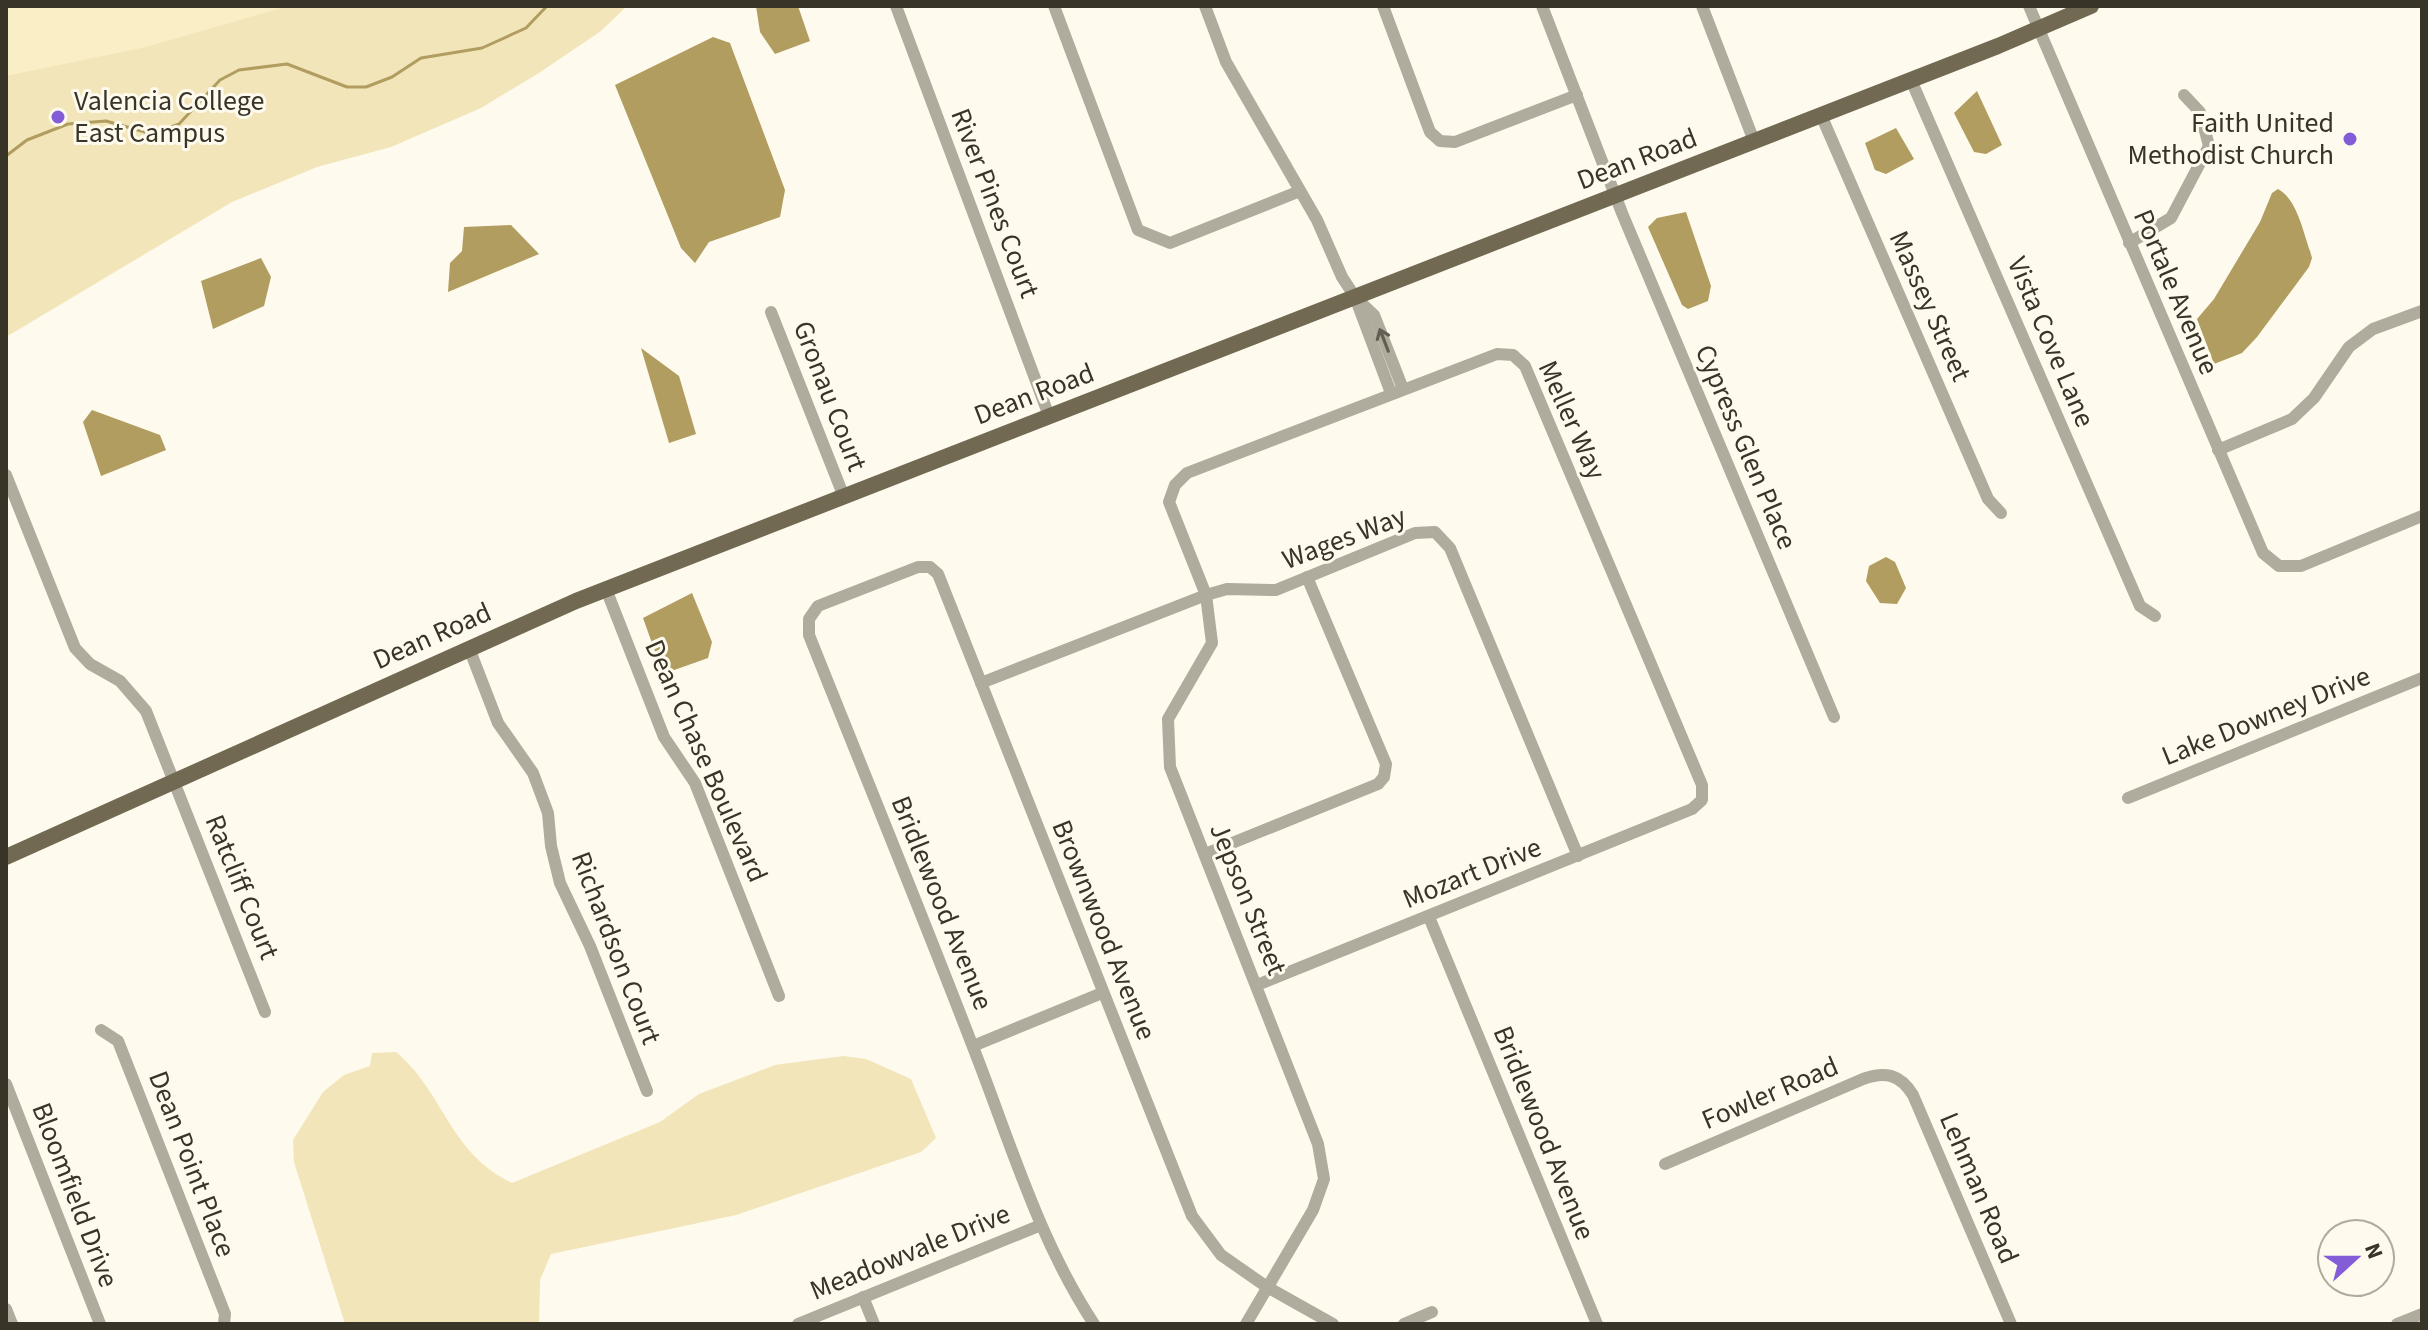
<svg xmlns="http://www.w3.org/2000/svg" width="2428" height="1330" viewBox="0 0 2428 1330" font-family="'Source Sans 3',sans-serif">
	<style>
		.built { fill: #faeec6 }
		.green { fill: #f2e5b9 }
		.water { fill: #b09d5f }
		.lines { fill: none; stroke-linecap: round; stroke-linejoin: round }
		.stream { stroke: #b09d5f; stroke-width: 3 }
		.minor { stroke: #afab9d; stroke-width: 12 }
		.major { stroke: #716952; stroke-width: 16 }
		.oneway { stroke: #625e51 }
		.poi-dot { fill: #835dd7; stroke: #fefaed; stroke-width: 3 }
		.labels { text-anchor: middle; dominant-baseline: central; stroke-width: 6; stroke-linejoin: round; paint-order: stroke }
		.poi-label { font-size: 28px; fill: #383528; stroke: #fefaed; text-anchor: start }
		.street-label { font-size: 28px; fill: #383528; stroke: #fefaed }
	</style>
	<rect width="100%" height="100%" fill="#fefaed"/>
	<path class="built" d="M6 6H379L6 160Z"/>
	<g class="green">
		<path d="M288 6H627L601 31 539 73 481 108 391 147 317 167 232 202 6 337V76L146 47Z"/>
		<path d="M396 1052C444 1092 449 1153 512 1183L660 1122 699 1094 775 1065 843 1056 866 1059 911 1079 936 1138 921 1152 736 1215 551 1254 540 1280 539 1324H345L294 1162 293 1140 323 1092 344 1075 370 1066 372 1053Z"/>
	</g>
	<g class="water">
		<path d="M756 6H798L810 41 775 54 760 32Z"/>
		<path d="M713 37 730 43 785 190 780 217 709 242 695 263 681 248 615 85Z"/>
		<path d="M1977 91 2002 145 1986 154 1974 152 1954 113Z"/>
		<path d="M1896 128 1914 159 1886 174 1875 170 1865 143Z"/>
		<path d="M2278 189C2297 199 2303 232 2310 251L2312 258 2309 267 2257 337 2242 353 2214 364 2197 319 2214 299 2260 222 2272 193Z"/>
		<path d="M1686 212 1711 286 1708 301 1688 309 1682 305 1648 227 1657 218Z"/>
		<path d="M511 225 539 254 448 292 450 263 462 251 464 227Z"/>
		<path d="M261 258 271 277 264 306 213 329 201 281Z"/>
		<path d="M641 348 679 376 696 434 669 443Z"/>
		<path d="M92 410 160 435 166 450 101 476 83 422Z"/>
		<path d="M1886 557 1895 562 1906 588 1897 604 1880 603 1866 581 1869 566Z"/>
		<path d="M692 593 712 642 708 658 663 674 643 618Z"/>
	</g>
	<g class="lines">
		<path class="stream" d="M6 156 27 140 68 124 106 121 152 134 179 124 220 80 239 70 287 64 347 87H366L392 77 421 58 482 48 526 28 547 6"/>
		<g class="minor">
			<path d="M896 6 1049 416"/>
			<path d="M1054 6 1138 230 1170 243 1300 191"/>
			<path d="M1205 6 1226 62 1317 220 1342 277 1355 297 1374 315 1403 389"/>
			<path d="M1383 6 1430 132 1440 141 1455 142 1577 95"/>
			<path d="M1542 6 1622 213 1834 717"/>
			<path d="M1702 6 1754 141"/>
			<path d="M2029 6 2263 553 2279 566H2301L2422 516"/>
			<path d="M1911 80 2140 606 2155 616"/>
			<path d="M1821 115 1988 499 2001 513"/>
			<path d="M2129 243 2171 218 2209 146 2200 112 2184 95"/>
			<path d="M1356 300 1391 393"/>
			<path d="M771 312 844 497"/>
			<path d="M2218 450 2292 419 2314 398 2349 347 2373 329 2422 311"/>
			<path d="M6 475 75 648 90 664 120 681 146 711 265 1012"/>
			<path d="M606 589 664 737 695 783 779 996"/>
			<path d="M469 648 498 723 533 773 548 813 551 846 560 883 590 946 647 1091"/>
			<path d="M981 683 1206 595 1227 589 1276 590 1415 533 1435 532 1450 548 1578 856"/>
			<path d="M2128 798 2422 678"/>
			<path d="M1205 854 1378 784 1384 777 1386 764 1307 577"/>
			<path d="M1429 917 1597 1324"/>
			<path d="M101 1030 118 1041 225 1314 224 1324"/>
			<path d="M973 1046 1102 993"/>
			<path d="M6 1084 100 1324"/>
			<path d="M1665 1164 1863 1079C1885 1071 1900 1074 1913 1095L2011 1324"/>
			<path d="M863 1297 874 1324"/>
			<path d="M6 1309 12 1324"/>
			<path d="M798 1324 1041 1225"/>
			<path d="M1094 1324C1038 1239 1010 1141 973 1047 920 909 864 773 809 635V619L818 606 918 567H930L938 574 1192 1216 1221 1255 1267 1287 1333 1324"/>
			<path d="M1246 1324 1313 1210 1324 1179 1318 1144 1170 767 1168 719 1212 643 1206 595 1169 502 1175 485 1187 473 1497 354 1513 355 1525 366 1702 785V800L1692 809 1257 985"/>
			<path d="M1404 1324 1432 1312"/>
			<path d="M2397 1324 2422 1314"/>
		</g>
		<path class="major" d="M6 857 576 601 1998 46 2091 6"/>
	</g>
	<defs><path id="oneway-shaft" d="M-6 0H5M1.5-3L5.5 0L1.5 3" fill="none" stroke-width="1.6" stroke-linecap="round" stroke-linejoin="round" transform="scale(2)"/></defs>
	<use class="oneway" href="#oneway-shaft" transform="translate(1384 340) rotate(-111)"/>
	<g class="poi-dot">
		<circle cx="58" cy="117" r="8"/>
		<circle cx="2350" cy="139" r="8"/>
	</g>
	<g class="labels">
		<g class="poi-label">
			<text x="74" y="101">Valencia College<tspan x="74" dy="32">East Campus</tspan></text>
			<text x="2334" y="123" text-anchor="end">Faith United<tspan x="2334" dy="32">Methodist Church</tspan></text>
		</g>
		<g class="street-label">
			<text transform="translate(1637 159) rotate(-21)">Dean Road</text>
			<text transform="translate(995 203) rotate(69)">River Pines Court</text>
			<text transform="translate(2176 292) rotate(67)">Portale Avenue</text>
			<text transform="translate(1930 306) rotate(66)">Massey Street</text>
			<text transform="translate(2051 342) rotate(67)">Vista Cove Lane</text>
			<text transform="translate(1034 394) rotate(-21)">Dean Road</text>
			<text transform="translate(830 396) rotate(69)">Gronau Court</text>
			<text transform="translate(1572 420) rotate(66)">Meller Way</text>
			<text transform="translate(1746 447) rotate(67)">Cypress Glen Place</text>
			<text transform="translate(1344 538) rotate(-21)">Wages Way</text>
			<text transform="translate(432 636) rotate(-24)">Dean Road</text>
			<text transform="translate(2266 716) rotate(-22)">Lake Downey Drive</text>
			<text transform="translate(706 761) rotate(66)">Dean Chase Boulevard</text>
			<text transform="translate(1472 873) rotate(-22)">Mozart Drive</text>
			<text transform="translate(242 887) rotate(68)">Ratcliff Court</text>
			<text transform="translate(1248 899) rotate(68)">Jepson Street</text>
			<text transform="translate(942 903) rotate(68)">Bridlewood Avenue</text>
			<text transform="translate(1104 930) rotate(68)">Brownwood Avenue</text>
			<text transform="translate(616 948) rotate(69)">Richardson Court</text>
			<text transform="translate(1770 1093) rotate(-23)">Fowler Road</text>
			<text transform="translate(1544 1133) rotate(68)">Bridlewood Avenue</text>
			<text transform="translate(192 1164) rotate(69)">Dean Point Place</text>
			<text transform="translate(1979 1188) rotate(67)">Lehman Road</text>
			<text transform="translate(75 1195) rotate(69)">Bloomfield Drive</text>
			<text transform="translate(910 1252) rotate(-22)">Meadowvale Drive</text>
		</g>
	</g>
	<rect width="2428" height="1330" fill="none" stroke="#383528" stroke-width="16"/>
	<g transform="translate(2356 1258) rotate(69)"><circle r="38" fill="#fefaed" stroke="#afab9e" stroke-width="2"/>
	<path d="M0-6L14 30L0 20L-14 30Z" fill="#835dd7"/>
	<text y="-12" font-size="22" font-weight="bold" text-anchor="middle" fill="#383528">N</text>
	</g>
</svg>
